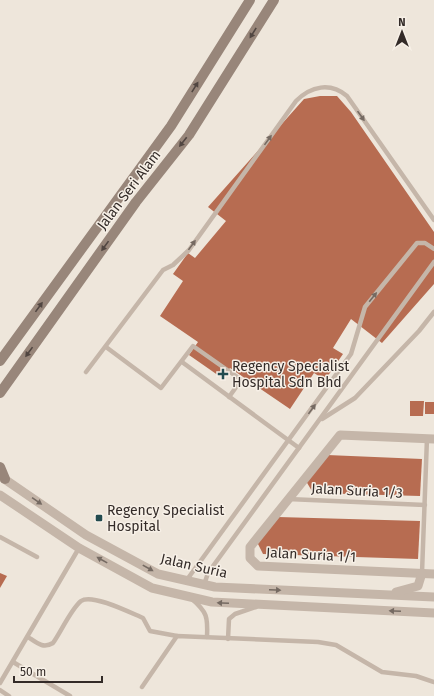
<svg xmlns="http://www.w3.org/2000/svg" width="434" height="696" viewBox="0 0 434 696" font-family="'Fira Sans',sans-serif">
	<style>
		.building { fill: #b76c51 }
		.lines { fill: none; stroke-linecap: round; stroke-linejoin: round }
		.lane { stroke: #c5b6a9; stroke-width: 4.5 }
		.street { stroke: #c5b6a9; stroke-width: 9 }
		.secondary { stroke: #98867a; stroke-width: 10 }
		.oneway { fill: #514641 }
		.oneway2 { fill: #756a62 }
		.poi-dot { fill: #224b4f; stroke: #f7f0e7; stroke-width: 1.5 }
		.labels { text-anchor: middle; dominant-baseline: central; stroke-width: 3; stroke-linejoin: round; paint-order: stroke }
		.street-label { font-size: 14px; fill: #332b28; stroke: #f7f0e7 }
		.poi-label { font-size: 14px; fill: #332b28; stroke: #f7f0e7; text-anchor: start }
	</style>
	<rect width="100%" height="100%" fill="#eee6db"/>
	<g class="building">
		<path d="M320 96H337L351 112 434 232V284L382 343 351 319 333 348 343 354 325 380 314 373 290 409 230 368 222 378 189 355 198 342 160 316 183 281 173 274 188 253 195 258 226 221 208 207 304 99Z"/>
		<path d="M410 401H424L423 416H410Z"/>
		<rect x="425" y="402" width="9" height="12"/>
		<path d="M327 455 422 459 420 496 313 493 306 481Z"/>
		<path d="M278 517 420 521 418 559 263 554 257 542Z"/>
		<path d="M0 573 7 576 0 588Z"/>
	</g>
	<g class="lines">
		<g class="lane">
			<path d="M106 347 161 388 193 346 240 379 239 383 229 397"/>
			<path d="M182 362 299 448"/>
			<path d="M86 372 163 270 173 265 189 250 296 101C311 86 330 82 347 96L434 220"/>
			<path d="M322 419 355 398 419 331 434 312"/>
			<path d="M288 499 425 505"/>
			<path d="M0 537 37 557"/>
			<path d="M422 573 427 438"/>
			<path d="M186 581 351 354 365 307 417 243H425L434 249"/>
			<path d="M204 585 208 573 434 262"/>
			<path d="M192 599C207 612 208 617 207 637"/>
			<path d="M28 637C37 643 43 649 53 643 61 632 71 609 81 601 92 593 131 613 143 618L150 631 177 636"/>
			<path d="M228 639 229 619 235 614 256 607"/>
			<path d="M13 662 70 696"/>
			<path d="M0 683 79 548"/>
			<path d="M142 687 177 636 318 642 336 645 382 672 416 676 434 682"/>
			<path d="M0 690 9 696"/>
		</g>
		<g class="street">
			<path d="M434 439 340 435 250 547V558L258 566 434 574"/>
			<path d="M0 476 86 535 158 574 215 587 434 597"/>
			<path d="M0 495 79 548 152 588 212 602 434 613"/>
			<path d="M396 592 418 586 422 573"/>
		</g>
		<g class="secondary">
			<path d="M0 361 171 126 250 0"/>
			<path d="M0 393 136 202 189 135 274 0"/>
			<path d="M0 467 5 479"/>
		</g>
	</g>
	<defs><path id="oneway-solid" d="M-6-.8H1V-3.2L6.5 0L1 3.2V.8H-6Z"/></defs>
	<g class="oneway">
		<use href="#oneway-solid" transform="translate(253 33) rotate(122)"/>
		<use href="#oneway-solid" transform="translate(195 87) rotate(-58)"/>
		<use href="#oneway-solid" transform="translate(183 142) rotate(128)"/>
		<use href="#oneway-solid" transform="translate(105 246) rotate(126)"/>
		<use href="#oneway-solid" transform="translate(39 307) rotate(-54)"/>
		<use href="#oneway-solid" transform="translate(29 352) rotate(126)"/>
	</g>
	<g class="oneway2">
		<use href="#oneway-solid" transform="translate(361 116) rotate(55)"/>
		<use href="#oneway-solid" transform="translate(268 140) rotate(-54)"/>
		<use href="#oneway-solid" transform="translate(192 245) rotate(-54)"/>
		<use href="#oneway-solid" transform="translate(373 297) rotate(-51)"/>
		<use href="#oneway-solid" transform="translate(312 409) rotate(-54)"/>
		<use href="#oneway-solid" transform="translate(37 501) rotate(35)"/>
		<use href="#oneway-solid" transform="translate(102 560) rotate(-151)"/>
		<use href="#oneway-solid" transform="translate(148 568) rotate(29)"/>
		<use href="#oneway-solid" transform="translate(275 590) rotate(3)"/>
		<use href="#oneway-solid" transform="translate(223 603) rotate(-177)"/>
		<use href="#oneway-solid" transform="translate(395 611) rotate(-177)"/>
	</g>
	<g class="poi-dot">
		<path d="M221 368h4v4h4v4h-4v4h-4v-4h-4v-4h4z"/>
		<rect x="95" y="514" width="8" height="8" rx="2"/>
	</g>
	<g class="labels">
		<g class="street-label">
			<text transform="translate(129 190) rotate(-53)">Jalan Seri Alam</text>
			<text transform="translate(357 491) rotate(3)">Jalan Suria 1/3</text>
			<text transform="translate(311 555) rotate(3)">Jalan Suria 1/1</text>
			<text transform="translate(194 566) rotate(13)">Jalan Suria</text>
		</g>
		<g class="poi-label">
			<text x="232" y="366">Regency Specialist<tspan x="232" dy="16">Hospital Sdn Bhd</tspan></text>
			<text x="107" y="510">Regency Specialist<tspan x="107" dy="16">Hospital</tspan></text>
		</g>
	</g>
	<g transform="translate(402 32)" stroke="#f7f0e7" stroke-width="3" paint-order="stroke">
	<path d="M0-3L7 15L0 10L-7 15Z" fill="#332b28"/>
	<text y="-6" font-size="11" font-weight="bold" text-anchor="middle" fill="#332b28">N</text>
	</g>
	<path d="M14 676v6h88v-6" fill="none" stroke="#332b28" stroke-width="2"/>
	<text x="20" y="676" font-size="12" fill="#332b28" stroke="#f7f0e7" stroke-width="3" paint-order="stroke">50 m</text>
</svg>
